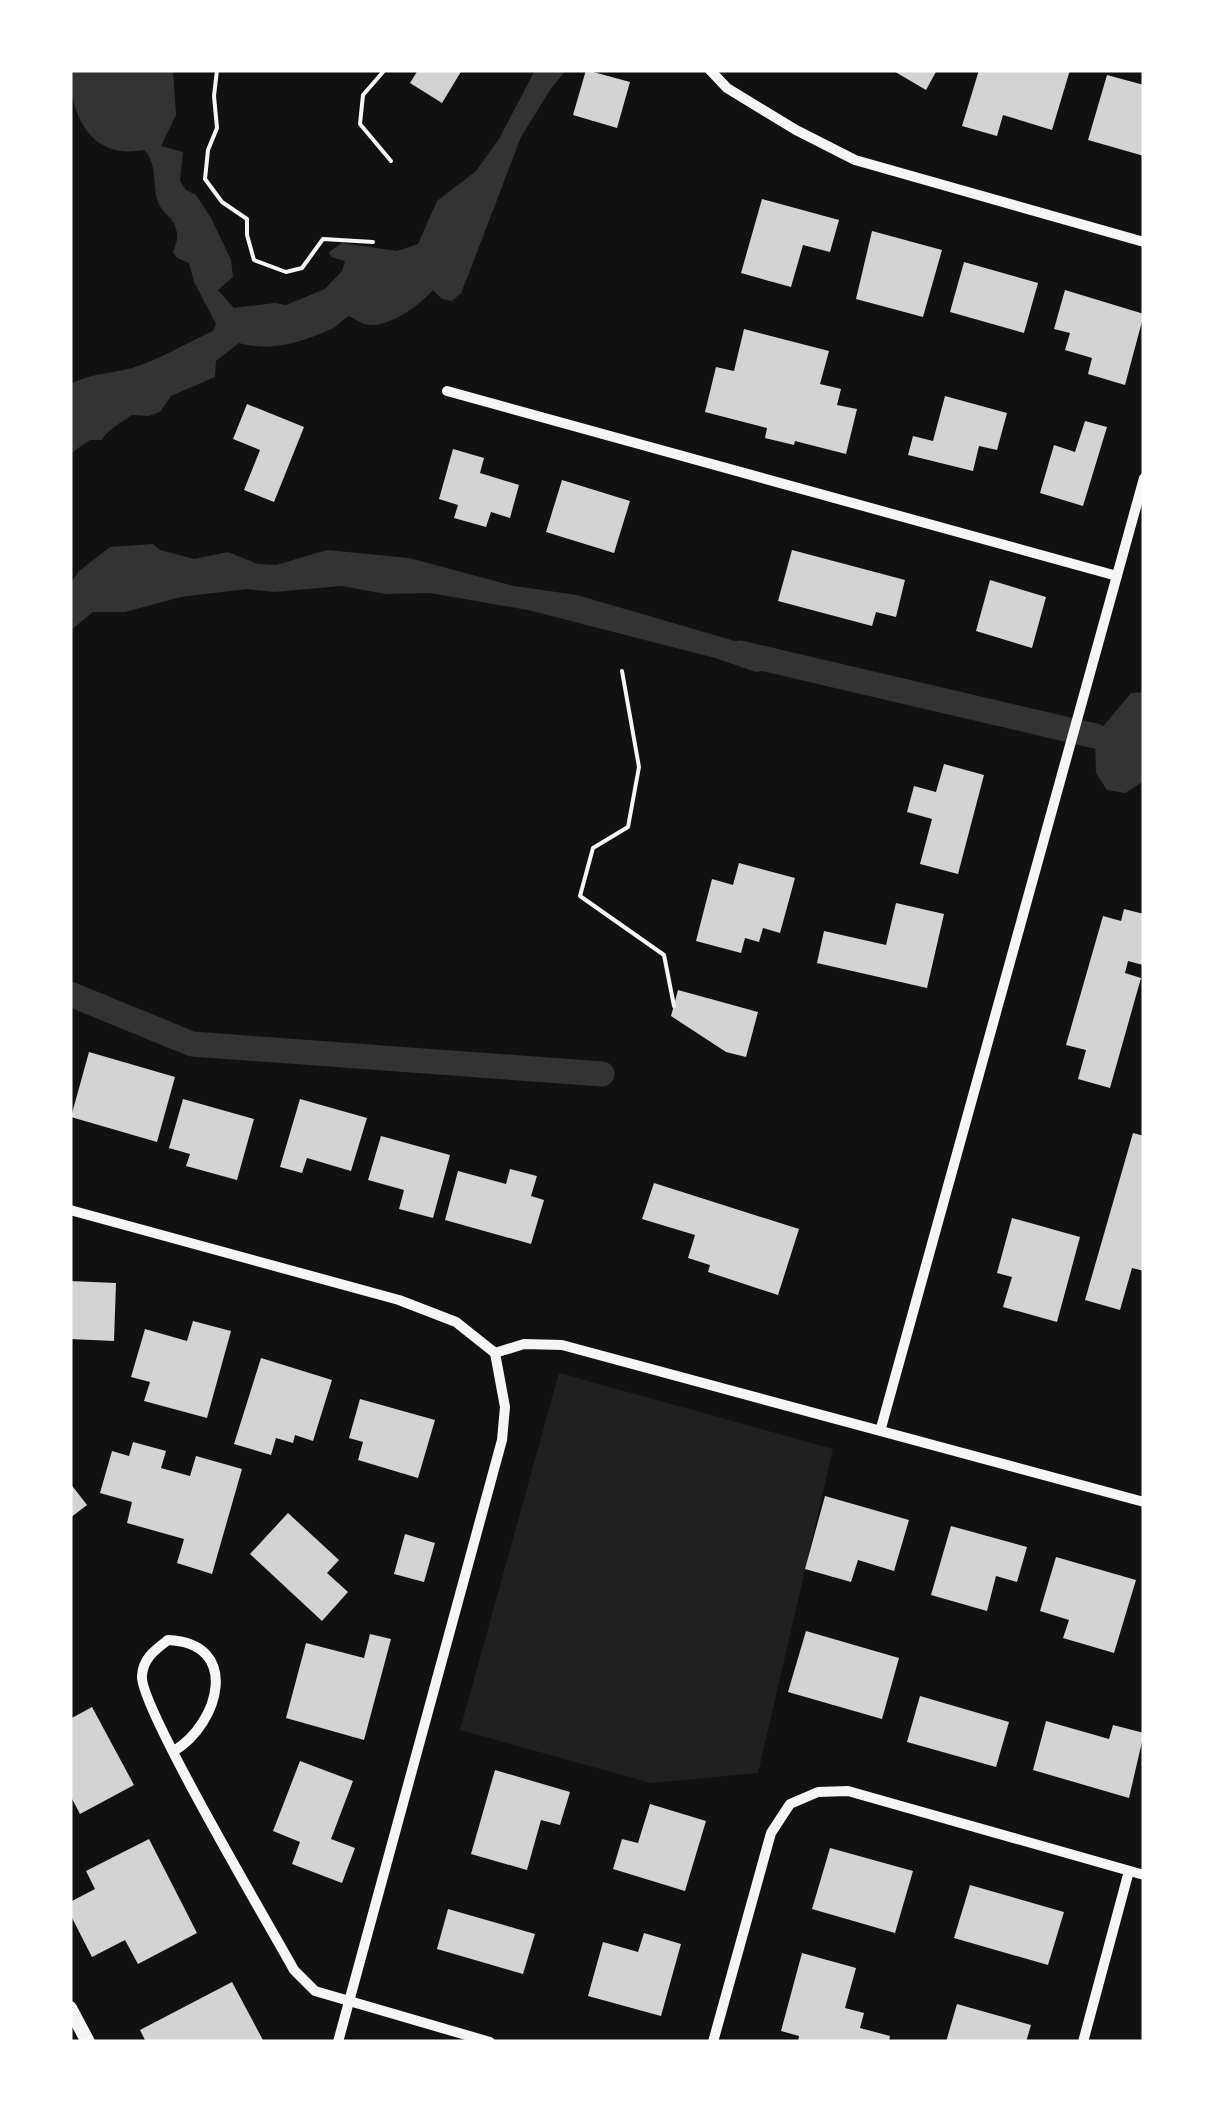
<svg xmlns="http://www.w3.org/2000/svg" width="1214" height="2112" viewBox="0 0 1214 2112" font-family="'Roboto Serif',serif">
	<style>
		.green { fill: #202020 }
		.water { fill: #333 }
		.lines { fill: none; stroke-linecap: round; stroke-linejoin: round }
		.canal { stroke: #333; stroke-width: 25 }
		.building { fill: #d3d3d3 }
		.path { stroke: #f5f5f5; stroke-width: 4 }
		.minor { stroke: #f5f5f5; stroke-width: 10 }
		.secondary { stroke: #f5f5f5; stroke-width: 14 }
	</style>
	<rect width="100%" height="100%" fill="#111"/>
	<path class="green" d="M559 1373 833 1449 758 1773 651 1783 460 1730Z"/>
	<g class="water">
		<path d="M70 70H173L176 115 161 146 183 152 180 181 186 190 196 195 211 218 231 260 233 277 218 290 234 308 275 303 286 305 325 289 342 271 345 261 331 257 329 252 342 243 397 251 418 244 437 201 476 171 499 139 535 70H566L550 90 521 137 469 273 461 293 452 301 442 299 433 290C420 305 387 330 365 324 363 324 351 317 349 316 341 320 338 327 329 330 300 343 270 352 239 343L216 361 215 377 171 396 160 412 148 416 132 415C122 422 107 430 102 440H90L70 454V384C94 373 108 374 132 368 159 360 186 343 213 331L216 324 194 282 189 263 177 258 173 252C176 244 179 237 176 229 174 217 162 214 158 202 152 185 158 164 144 150 91 160 70 116 70 70Z"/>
		<path d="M153 544 160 550 194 559 228 552 258 564 276 565 327 550 409 558 514 586 577 595 766 650 770 665 768 670 756 672 715 658 528 610 430 593 385 594 342 586 274 592 247 589 181 597 125 612H93L70 631V584L79 571 110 547Z"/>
		<path d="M1144 692V781L1125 793 1107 790 1096 773 1095 736 1131 693Z"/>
	</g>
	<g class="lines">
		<g class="canal">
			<path d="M740 653 1095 736"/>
			<path d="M70 994 192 1044 602 1074"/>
		</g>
	</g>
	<g class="building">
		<path d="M418 70H462L442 103 410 83Z"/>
		<path d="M586 70 630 82 617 128 573 115Z"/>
		<path d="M892 70H937L926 90Z"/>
		<path d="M979 70H1070L1052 130 1003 115 997 136 962 126Z"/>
		<path d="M1107 75 1144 85V156L1088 140Z"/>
		<path d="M762 199 839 220 830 252 803 245 791 287 741 273Z"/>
		<path d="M872 231 942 250 923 317 856 299Z"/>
		<path d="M964 262 1038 283 1024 333 950 312Z"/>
		<path d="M1065 290 1144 314 1125 385 1088 374 1092 358 1065 350 1070 333 1054 329Z"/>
		<path d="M744 329 829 351 820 384 841 389 837 405 857 409 846 454 795 441 794 445 765 438 767 428 705 412 716 367 734 371Z"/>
		<path d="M945 396 1007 413 997 450 979 446 973 471 908 455 913 436 933 441Z"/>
		<path d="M247 404 304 427 274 502 244 490 260 450 233 439Z"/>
		<path d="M1085 421 1107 427 1083 506 1040 493 1054 445 1075 452Z"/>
		<path d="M453 449 484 458 480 473 519 485 510 518 491 512 486 527 454 518 458 505 439 499Z"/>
		<path d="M562 480 630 501 614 553 546 532Z"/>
		<path d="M792 550 905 580 896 617 876 612 872 626 778 601Z"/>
		<path d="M990 580 1046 597 1032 648 976 631Z"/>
		<path d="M944 764 984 775 958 874 920 864 932 819 907 812 914 786 936 792Z"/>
		<path d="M739 863 795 878 780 933 763 928 759 942 745 938 741 953 696 941 712 879 733 885Z"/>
		<path d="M896 903 944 914 927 988 817 963 824 931 886 945Z"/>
		<path d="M1124 909 1144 914V962L1143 965 1128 961 1125 973 1141 978 1110 1088 1078 1079 1086 1050 1066 1045 1103 916 1121 921Z"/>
		<path d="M678 990 758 1012 746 1057 726 1052 671 1016Z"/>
		<path d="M89 1052 175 1077 157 1142 71 1117Z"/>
		<path d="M183 1099 254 1119 237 1180 186 1166 190 1154 169 1148Z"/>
		<path d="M300 1099 367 1118 351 1171 307 1158 302 1173 280 1167Z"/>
		<path d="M1133 1133 1144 1136V1271L1132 1268 1120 1310 1085 1300Z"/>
		<path d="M381 1136 450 1155 433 1218 399 1209 404 1190 368 1180Z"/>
		<path d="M510 1169 537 1176 531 1196 544 1200 531 1244 445 1220 458 1171 506 1184Z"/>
		<path d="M654 1183 799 1229 778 1295 708 1272 710 1265 688 1258 695 1235 642 1219Z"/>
		<path d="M1012 1218 1080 1237 1057 1322 1003 1307 1012 1277 997 1273Z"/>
		<path d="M70 1281 116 1283 114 1341 70 1339Z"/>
		<path d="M193 1321 231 1331 207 1418 144 1401 150 1382 131 1377 145 1329 187 1341Z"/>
		<path d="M261 1358 332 1380 313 1441 295 1435 293 1443 276 1438 271 1455 234 1444Z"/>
		<path d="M360 1399 435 1420 418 1478 358 1460 363 1442 349 1438Z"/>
		<path d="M133 1442 166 1451 161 1468 190 1476 196 1456 242 1469 212 1574 177 1563 184 1539 127 1523 132 1502 100 1493 112 1451 129 1456Z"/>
		<path d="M70 1483 87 1505 70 1518Z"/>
		<path d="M825 1496 909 1520 894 1571 858 1560 851 1582 805 1569Z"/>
		<path d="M288 1513 339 1560 327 1573 348 1592 322 1621 250 1554Z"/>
		<path d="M951 1526 1027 1547 1017 1582 996 1576 987 1611 931 1595Z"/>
		<path d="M405 1534 435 1543 424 1582 394 1574Z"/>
		<path d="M1056 1557 1136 1580 1114 1653 1063 1638 1069 1620 1040 1611Z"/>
		<path d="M806 1631 899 1658 882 1719 788 1692Z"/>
		<path d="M370 1634 391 1639 364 1740 286 1718 306 1643 364 1658Z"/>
		<path d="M920 1696 1009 1722 996 1767 907 1742Z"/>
		<path d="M92 1707 134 1785 80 1814 70 1795V1719Z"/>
		<path d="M1046 1721 1109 1739 1113 1725 1144 1733 1129 1798 1033 1770Z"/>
		<path d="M300 1761 353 1781 331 1839 355 1848 342 1883 292 1864 300 1842 273 1831Z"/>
		<path d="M495 1770 570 1792 560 1825 541 1820 527 1870 471 1854Z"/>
		<path d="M650 1804 706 1821 685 1891 613 1869 622 1839 638 1843Z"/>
		<path d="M149 1839 197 1933 138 1964 125 1940 92 1957 70 1914V1902L95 1889 86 1871Z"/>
		<path d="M830 1848 913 1871 895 1933 812 1909Z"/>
		<path d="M970 1885 1064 1912 1048 1965 954 1938Z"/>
		<path d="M448 1909 535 1934 523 1974 437 1949Z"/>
		<path d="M644 1933 681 1944 661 2016 588 1996 603 1942 638 1952Z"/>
		<path d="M802 1953 856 1968 845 2008 864 2013 860 2028 890 2036 889 2042H798L799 2036 781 2031Z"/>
		<path d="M232 1982 264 2042H146L140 2030Z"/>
		<path d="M957 2004 1031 2025 1026 2042H946Z"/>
	</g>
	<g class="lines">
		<g class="path">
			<path d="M217 70 214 96 217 128 208 150 205 179 222 202 247 219V235L254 260 286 272 302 268 323 239 373 242"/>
			<path d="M383 72 363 95 360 124 391 161"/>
			<path d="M622 671 639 767 628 827 593 848 580 896 664 955 674 1006"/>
		</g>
		<g class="minor">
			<path d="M710 70 727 88 796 130 855 160 1144 242"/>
			<path d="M447 391 1117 576"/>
			<path d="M70 1210 399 1300 456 1322 495 1353"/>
			<path d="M495 1353 524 1344 562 1345 1144 1502"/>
			<path d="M881 1428 1144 478"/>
			<path d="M174 1751C220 1723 241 1643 168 1640 155 1650 143 1658 142 1676 139 1705 271 1928 294 1970L315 1991 490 2042"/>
			<path d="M338 2042 502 1440 505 1407 495 1353"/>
			<path d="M713 2042 771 1833 790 1804 818 1792 848 1791 1144 1875"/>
			<path d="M1083 2042 1129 1871"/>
		</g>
		<path class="secondary" d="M70 2008 88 2042"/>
	</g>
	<rect width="1214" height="2112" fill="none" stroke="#ffffff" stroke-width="145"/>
</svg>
